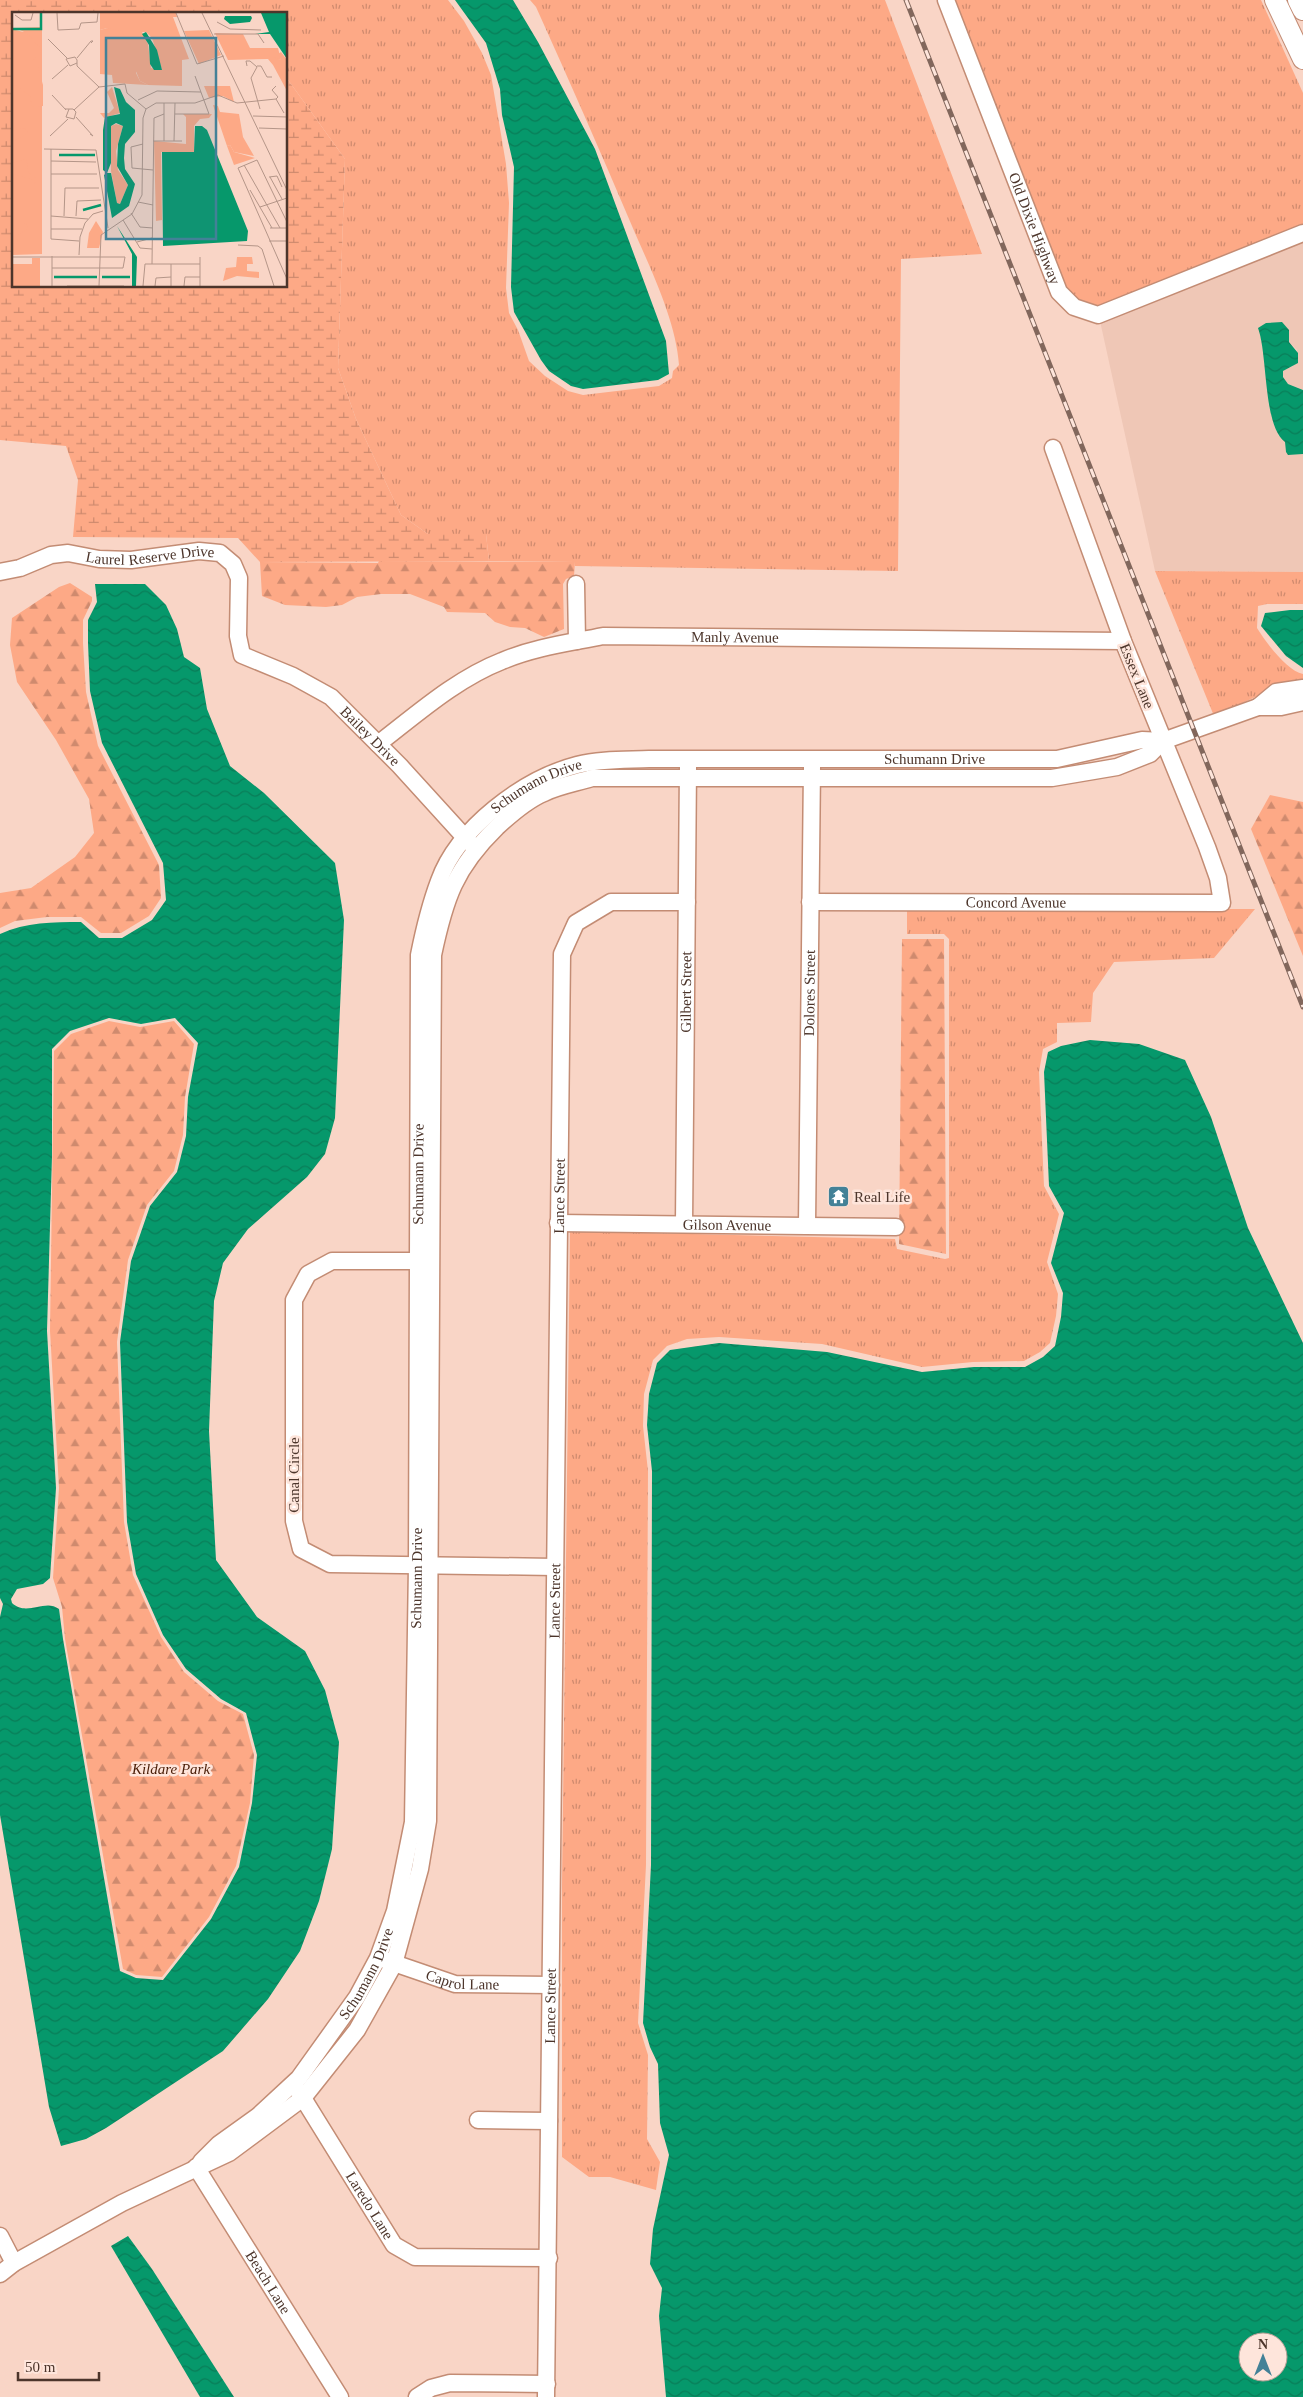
<svg xmlns="http://www.w3.org/2000/svg" width="1303" height="2397" viewBox="0 0 1303 2397" font-family="Georgia,serif">
	<style>
		.built { fill: #efc7b6 }
		.grass { fill: url(#grass-tufts) }
		.forest { fill: url(#forest-firs) }
		.wetland { fill: url(#wetland-marsh) }
		.water { fill: url(#water-waves); fill-rule: evenodd }
		.lines { fill: none; stroke-linecap: round; stroke-linejoin: round }
		.minor-casing { stroke: #c38c74; stroke-width: 19 }
		.major-casing { stroke: #c38c74; stroke-width: 22 }
		.minor { stroke: #fff; stroke-width: 16 }
		.major { stroke: #fff; stroke-width: 20 }
		.rail-casing { stroke: #82675c; stroke-width: 5 }
		.rail { stroke: #fee5db; stroke-width: 3; stroke-dasharray: 9; stroke-linecap: butt }
		.labels { text-anchor: middle; dominant-baseline: central; stroke-width: 5; stroke-linejoin: round; paint-order: stroke }
		.street-label { font-size: 15px; fill: #4c352b; stroke: #fee5db }
		.poi-label { font-size: 15px; fill: #4c352b; stroke: #fee5db; text-anchor: start }
		.park-label { font-size: 15px; font-style: italic; fill: #4a1d07; stroke: #fee5db }
		.inset-river { fill: none; stroke: #06986b; stroke-width: 2.5 }
		.inset-road { fill: none; stroke: #b49588; stroke-width: 1 }
		.view { fill: #438197; fill-opacity: 0.15; stroke: #438197; stroke-width: 2.5 }
		.inset-edge { fill: none; stroke: #4c352b; stroke-width: 2.5 }
	</style>
	<defs>
		<pattern id="grass-tufts" width="24" height="20" patternUnits="userSpaceOnUse" patternTransform="scale(1.25)"><rect width="24" height="20" fill="#fda986"/><path d="M3 7l-1-3M5 7V3M7 7l1-3M15 17l-1-3M17 17v-4M19 17l1-3" fill="none" stroke="#cf8a6e"/></pattern>
		<pattern id="forest-firs" width="22" height="20" patternUnits="userSpaceOnUse" patternTransform="scale(1.25)"><rect width="22" height="20" fill="#fda986"/><path d="M5 1l3.5 6h-7zM16 11l3.5 6h-7z" fill="#cf8a6e"/></pattern>
		<pattern id="wetland-marsh" width="20" height="14" patternUnits="userSpaceOnUse" patternTransform="scale(1.25)"><rect width="20" height="14" fill="#fda986"/><path d="M1 5h8M5 5V1M11 12h8M15 12V8" fill="none" stroke="#cf8a6e"/></pattern>
		<pattern id="water-waves" width="16" height="10" patternUnits="userSpaceOnUse" patternTransform="scale(1.25)"><rect width="16" height="10" fill="#06986b"/><path d="M0 5q4-4 8 0t8 0" fill="none" stroke="#097d58"/></pattern>
	</defs>
	<rect width="100%" height="100%" fill="#f9d5c6"/>
	<path class="built" d="M1303 239V390L1288 384 1283 377V371L1293 366 1297 350 1289 342V330L1260 333 1267 374 1269 406 1278 435 1285 441 1286 452 1288 455 1303 454V572L1155 571 1100 321Z"/>
	<g class="grass">
		<path d="M222 0H448L464 21 482 53 491 75 506 164 509 203 506 288 509 313 518 330 529 361 545 376 568 391 583 395 659 386 672 378 673 371 679 365C676 320 650 268 632 226 601 153 569 80 536 7L530 0H885L982 254 901 259 898 571 575 566V562L489 561 486 534H428L401 515 356 419 338 368 345 159 286 77V14H222Z"/>
		<path d="M952 0H1261L1303 93V226L1098 308 1077 301 1064 288Z"/>
		<path d="M1155 571 1303 572V604H1267L1258 606 1257 628C1265 641 1287 671 1303 674V683L1262 694 1214 716Z"/>
		<path d="M907 909H1255L1214 958 1114 962 1093 993 1091 1022 1057 1023V1042L1043 1049 1039 1072 1044 1186 1059 1214 1047 1262 1058 1294 1056 1316 1050 1343 1040 1352 1024 1361 973 1362 922 1367 822 1344 719 1337 687 1339 667 1346 653 1360 644 1394 643 1426 648 1471 646 1865 638 2023 648 2055 647 2139 660 2162 656 2190 610 2177H589L562 2157V1886L570 1231 895 1239 897 1249 945 1259 949 1258V939L944 934H907Z"/>
	</g>
	<g class="forest">
		<path d="M379 561 575 562 574 576 566 579 563 584 564 629 544 637 525 628 510 627 495 622 485 613 447 612 444 607 410 594H381L357 597 342 605 326 607 285 605 262 596 260 562 378 563Z"/>
		<path d="M70 583 92 597V601L83 620V643L86 692 98 746 159 865 161 898 149 916 121 933H101L81 917H47L15 921 0 928V893L31 888 75 857 94 833 89 799 56 740 17 682 10 645 12 618 59 587Z"/>
		<path d="M1270 795 1303 802V956L1251 829Z"/>
		<path d="M902 939H944L946 1254 899 1244Z"/>
		<path d="M109 1021 140 1027 174 1021 194 1044 185 1097 183 1135 174 1171 147 1205 128 1260 117 1342 124 1522 133 1575 161 1637 184 1672 218 1701 243 1714 254 1755 250 1803 236 1866 209 1917 162 1977 136 1975 123 1969 65 1639 62 1607 53 1578 59 1488 50 1331 54 1051 71 1034Z"/>
	</g>
	<path class="wetland" d="M0 0H222V14H14V286H286V77L345 159 338 368 356 419 401 515 428 534H486L489 561 260 562 238 538 73 537 78 480 66 446 0 440Z"/>
	<g class="water">
		<path d="M455 0H513L538 42 595 149 666 341 669 374 658 380 583 389 571 386 549 371 541 360 514 312 511 287 514 167 502 115 500 89 486 43Z"/>
		<path d="M1282 322 1289 330V342L1298 353V363L1283 371V377L1288 384 1303 390V454L1288 455 1286 452 1285 442C1263 426 1268 355 1258 328L1266 323Z"/>
		<path d="M95 584H145L166 605 177 629 184 657 200 668 207 709 230 766 264 793 335 863 344 920 335 1118 325 1154 307 1177 248 1229 223 1263 214 1301 209 1431 216 1560 257 1617 305 1651 325 1690 339 1742 332 1849 319 1901 300 1951 268 1999 223 2051 106 2128 86 2139 61 2146 49 2107 0 1815V1617L3 1604 0 1598V934C26 922 53 922 81 922L99 938H122L152 920 166 900 163 863 102 743 90 691 88 643V620L97 602ZM109 1018 141 1024 175 1018 198 1043 188 1097 186 1136 177 1172 150 1206 131 1261 120 1342 127 1522 136 1574 163 1635 186 1669 221 1699 246 1713 257 1755 252 1803 239 1867 211 1919 163 1980 136 1978 120 1971 63 1639 59 1609C45 1598 27 1617 12 1603L11 1599 17 1589 43 1584 50 1578 56 1488 47 1331 52 1156V1049L70 1031Z"/>
		<path d="M1290 610H1303V668L1286 656 1261 626 1265 613Z"/>
		<path d="M1090 1040 1139 1044 1185 1060 1211 1117 1248 1228 1303 1343V2397H666L659 2316 662 2288 650 2264 653 2229 669 2155 660 2123 658 2064 650 2047 643 2023 651 1865 652 1471 647 1425 649 1394 657 1363 670 1350 719 1343 827 1352 922 1372 974 1367H1025L1043 1357 1055 1346 1061 1317 1063 1293 1051 1263 1064 1213 1049 1186 1044 1072 1048 1052 1061 1046ZM1248 2342H1278V2372H1248Z"/>
		<path d="M128 2236 152 2269 234 2397H200L111 2246Z"/>
	</g>
	<g class="lines">
		<defs>
			<g id="minor">
				<path id="s1" d="M946 0 1059 292 1074 307 1098 315 1303 233"/>
				<path id="s2" d="M0 572 20 568 51 555 68 553 99 559 131 560 199 551 220 553 233 564 239 578 238 636 242 655 293 676 331 697 400 766 470 843"/>
				<path d="M576 584 577 641"/>
				<path d="M1258 707 1276 692 1303 688"/>
				<path id="s3" d="M378 744C417 714 456 679 502 661 535 647 569 643 603 636L1123 641"/>
				<path id="s4" d="M810 902 1222 903 1218 878 1207 847 1123 641 1053 448"/>
				<path id="s5" d="M558 1223 896 1227"/>
				<path id="s6" d="M684 1224 688 767"/>
				<path id="s7" d="M807 1225 812 767"/>
				<path d="M428 1261H332L308 1274 294 1300V1521L301 1549 330 1564 555 1567"/>
				<path id="s8" d="M385 1960 455 1984 551 1985"/>
				<path id="s9" d="M298 2090 394 2245 415 2257 549 2258"/>
				<path d="M478 2120 549 2121"/>
				<path id="s10" d="M201 2162 219 2144 258 2116 299 2078 357 1997 378 1958 395 1911 413 1822 417 1565 419 955C424 930 430 905 439 881 458 828 523 779 577 765 600 759 625 760 649 759H1057L1142 740 1163 741"/>
				<path id="s11" d="M196 2167 340 2397"/>
				<path d="M0 2236 14 2263"/>
				<path d="M0 2274 14 2263 122 2203 229 2153 303 2098 357 2030 394 1964 420 1869 428 1821 433 955C445 898 455 868 497 827 511 814 527 800 544 793 558 786 576 783 592 778H1052L1117 767 1150 754 1163 741 1258 707H1281L1303 702"/>
				<path d="M417 2397 431 2388 450 2383 547 2384"/>
				<path id="s12" d="M546 2397 562 954 576 923 611 902H687"/>
			</g>
			<g id="major">
				<path d="M1275 0 1303 59"/>
				<path d="M1298 0 1303 10"/>
			</g>
		</defs>
		<use href="#minor" class="minor-casing"/>
		<use href="#major" class="major-casing"/>
		<use href="#minor" class="minor"/>
		<use href="#major" class="major"/>
		<defs>
			<path id="rail" d="M906 0 1303 1007"/>
		</defs>
		<use href="#rail" class="rail-casing"/>
		<use href="#rail" class="rail"/>
	</g>
	<defs>
		<symbol id="temple-square" viewBox="-11 -11 22 22"><rect x="-9" y="-9" width="18" height="18" rx="4" fill="#438197" stroke="#fee5db"/><path d="M0-6L5-2H3V0L6.5 2.5H4V6H1.5V3h-3V6H-4V2.5H-6.5L-3 0V-2H-5Z" fill="#fff"/></symbol>
	</defs>
	<g fill-rule="evenodd">
		<use href="#temple-square" x="826" y="1184" width="25" height="25"/>
	</g>
	<g class="labels">
		<g class="street-label">
			<text stroke="none"><textPath href="#s1" startOffset="245">Old Dixie Highway</textPath></text>
			<text stroke="none"><textPath href="#s2" startOffset="154">Laurel Reserve Drive</textPath></text>
			<text stroke="none"><textPath href="#s3" startOffset="386">Manly Avenue</textPath></text>
			<text transform="translate(1137 676) rotate(68)">Essex Lane</text>
			<text stroke="none"><textPath href="#s2" startOffset="488">Bailey Drive</textPath></text>
			<text stroke="none"><textPath href="#s10" startOffset="1902">Schumann Drive</textPath></text>
			<text stroke="none"><textPath href="#s10" startOffset="1498">Schumann Drive</textPath></text>
			<text stroke="none"><textPath href="#s4" startOffset="206">Concord Avenue</textPath></text>
			<text stroke="none"><textPath href="#s6" startOffset="232">Gilbert Street</textPath></text>
			<text stroke="none"><textPath href="#s7" startOffset="232">Dolores Street</textPath></text>
			<text stroke="none"><textPath href="#s10" startOffset="1062">Schumann Drive</textPath></text>
			<text stroke="none"><textPath href="#s12" startOffset="1201">Lance Street</textPath></text>
			<text stroke="none"><textPath href="#s5" startOffset="169">Gilson Avenue</textPath></text>
			<text transform="translate(294 1475) rotate(-90)">Canal Circle</text>
			<text stroke="none"><textPath href="#s10" startOffset="658">Schumann Drive</textPath></text>
			<text stroke="none"><textPath href="#s12" startOffset="796">Lance Street</textPath></text>
			<text stroke="none"><textPath href="#s10" startOffset="254">Schumann Drive</textPath></text>
			<text stroke="none"><textPath href="#s8" startOffset="81">Caprol Lane</textPath></text>
			<text stroke="none"><textPath href="#s12" startOffset="391">Lance Street</textPath></text>
			<text stroke="none"><textPath href="#s9" startOffset="136">Laredo Lane</textPath></text>
			<text stroke="none"><textPath href="#s11" startOffset="136">Beach Lane</textPath></text>
		</g>
		<g class="poi-label">
			<text x="854" y="1197">Real Life</text>
		</g>
		<g class="park-label">
			<text x="171" y="1769">Kildare Park</text>
		</g>
	</g>
	<g transform="translate(12 12)">
		<rect width="275" height="275" fill="#f9d5c6"/>
		<path d="M88 1H164L165 5H161L177 47 170 48V74L136 73 128 69 123 57V39L95 16 88 18ZM130 20H134L140 26 150 58 139 56 136 32ZM30 15V242L0 243V20H12L4 16ZM197 18 209 43 187 52 172 19ZM192 74H218L222 90 211 84 197 86ZM171 102H200L197 106 188 107 182 114V140H149L150 208 144 209 142 129 174 132V105ZM218 133 222 140 243 146 222 153 215 134ZM84 209 91 220 87 236H75L77 221ZM20 246H28V274H0V252H20Z" fill="#fda986" fill-rule="evenodd"/>
		<path d="M0 17 15 21 28 36 29 42 20 49 26 55 31 73V94L20 95 18 84 0 71ZM203 21 231 22 238 36H266L269 48 262 47 261 53 256 47 216 48ZM100 75 108 101 92 106 88 101H97L102 96 95 80ZM201 93 206 94 208 100 227 102 231 125 242 144 222 140 218 133 215 134ZM104 112 111 114 104 139 106 158 116 173 108 192 105 191 99 159V114ZM225 245H240L241 252H235V259L247 260V266L225 264 211 269 214 256 224 255Z" fill="#fda986"/>
		<path d="M95 16 110 19 113 29 124 39V61L128 69 136 73 101 71 100 63 88 62V18ZM269 40 275 48V79L261 53V45L269 48 266 42ZM13 116 16 121 0 130V119ZM14 147 17 161 24 166 23 172 22 168 1 162 0 151ZM14 210 16 217 5 223 6 231 1 232 0 213 5 218Z" fill="#fda986"/>
		<path d="M249 1H275V47L258 22H243L257 20ZM213 4H239L240 6 238 10 218 12 212 7ZM134 20 145 38 150 58H142L138 52 137 33 130 22ZM102 75 108 77 114 90 123 98V120L113 132 112 146 113 157 123 172 117 194 100 206 92 163 95 161 91 158V118L93 105 108 102ZM104 111 111 114 106 132 105 154 116 173 108 192 105 191 99 161H95L99 151V114ZM183 114H190L195 118 236 219 235 229 151 234 150 140H182ZM105 214 125 245 124 274H120V242Z" fill="#06986b" fill-rule="evenodd"/>
		<path class="inset-river" d="M0 17H29V1M47 143H83M71 198 89 193M42 265H85M90 265H118"/>
		<path class="inset-road" d="M45 1 46 18 67 17 69 11 85 10 86 1M164 1 185 52 212 44M190 1 275 178M3 3 10 8H19L21 1M205 10 218 17 249 18M202 22H246L252 31M36 27 55 46M65 46 79 29H81L79 31M65 51 58 54 54 47 63 45 65 48V54L87 75M235 54 234 49H238L245 55 239 66 248 97M245 54H249L255 65H260M40 67 56 53M87 75 113 72 115 81 134 97M40 83 54 98M264 87 266 85 260 78 264 74M264 87 272 101M126 88 145 79 189 80M53 97H61L64 100 62 107 54 105 57 97M62 98 87 75M163 102H197L183 64M241 104 275 105M64 105 81 124 78 122M247 116 275 117M40 122 38 124 56 107M141 129H170M152 129V91M162 129 163 91M131 132 119 135 120 156 141 158M32 137 84 138 96 216M39 137V227L67 229M39 149 84 150M232 153 268 216M39 162H85M257 165 265 164 270 175M258 165 270 187M238 178 260 216M126 190 141 193M248 195 275 186M119 201 128 215 141 216M39 204 76 207M52 204 53 176H87M64 204 65 189 89 188M111 208 128 236 140 237M275 210 245 148 226 156 275 267M258 216H275M39 217H70M257 229H275M125 230 140 226M226 233 246 234 250 237 262 274M67 243 68 225 73 211 81 202 91 199M0 245H113L111 256H40M140 252 142 106 152 102M40 274V244M55 274H112M87 274 89 223 120 202 130 183 131 106 134 97 144 91H183L206 83 225 91 264 87M131 274 133 252H188M143 274 144 266 159 265M159 274V252M172 274 173 265H188M188 274V245"/>
		<path class="view" d="M94 26H204V227H94Z"/>
		<rect width="275" height="275" class="inset-edge"/>
	</g>
	<g transform="translate(1263 2357)"><circle r="24" fill="#fee5db" stroke="#b79f95"/>
	<path d="M0-4L9 19L0 12L-9 19Z" fill="#438197"/>
	<text y="-8" font-size="14" font-weight="bold" text-anchor="middle" fill="#4c352b">N</text>
	</g>
	<path d="M18 2372v8h81v-8" fill="none" stroke="#4c352b" stroke-width="2.5"/>
	<text x="25" y="2372" font-size="15" fill="#4c352b" stroke="#fee5db" stroke-width="4" paint-order="stroke">50 m</text>
</svg>
